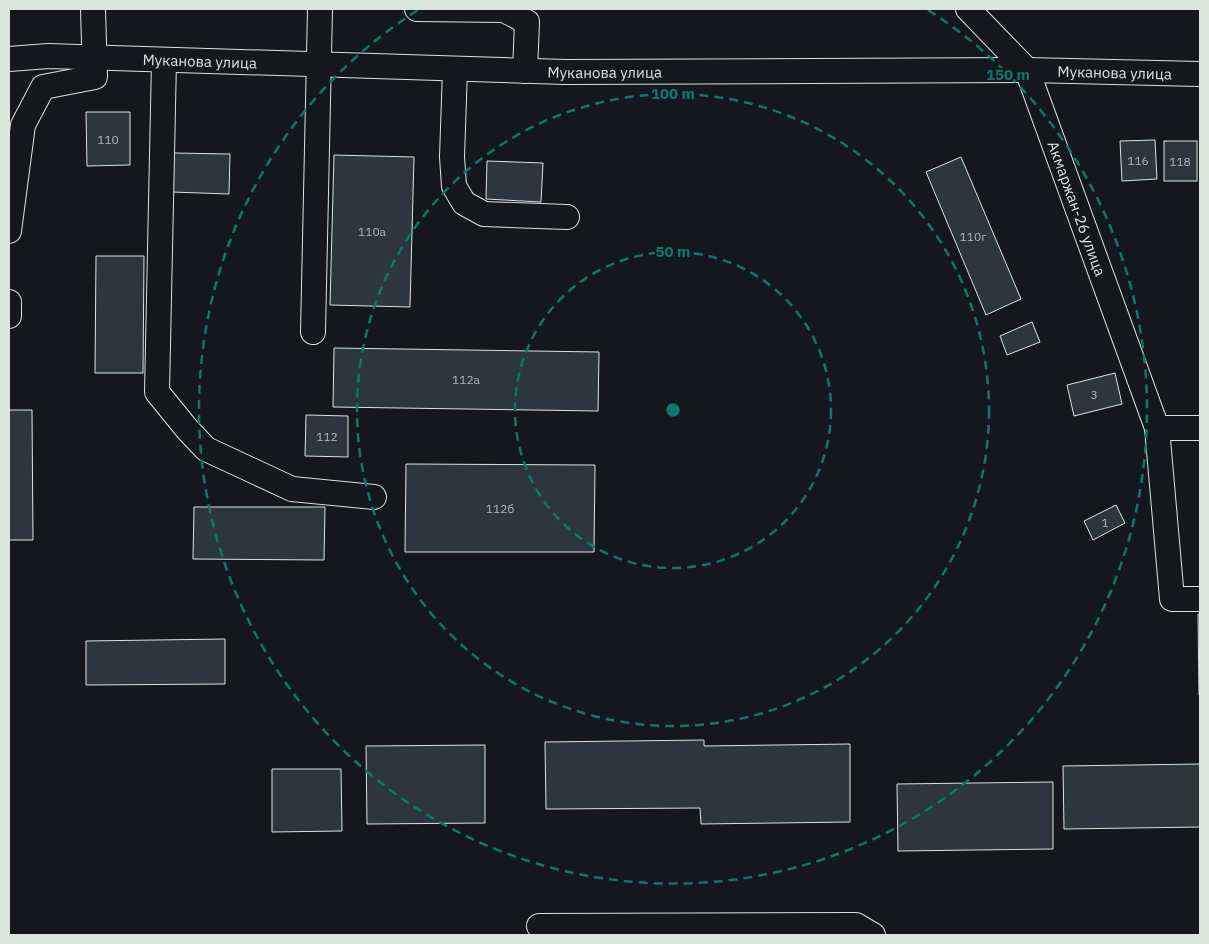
<svg xmlns="http://www.w3.org/2000/svg" width="1209" height="944" viewBox="0 0 1209 944" font-family="'IBM Plex Sans',sans-serif">
	<style>
		.building { fill: #2c363c; stroke: #d8e6dc }
		.lines { fill: none; stroke-linecap: round; stroke-linejoin: round }
		.minor-casing { stroke: #d8e6dc; stroke-width: 26 }
		.minor { stroke: #14181c; stroke-width: 24 }
		.ring { fill: none; stroke: #0f766e; stroke-width: 2.5; stroke-dasharray: 9 6 }
		.labels { text-anchor: middle; dominant-baseline: central; stroke-width: 4; stroke-linejoin: round; paint-order: stroke }
		.number-label { font-size: 12px; fill: #adbab4 }
		.street-label { font-size: 15px; fill: #d8e6dc; stroke: #14181c }
		.centre { fill: #0f766e; stroke: #14181c; stroke-width: 2.5 }
		.ring-label { font-size: 15px; text-anchor: middle; font-weight: bold; fill: #0f766e; stroke: #14181c; stroke-width: 4; stroke-linejoin: round; paint-order: stroke }
	</style>
	<rect width="100%" height="100%" fill="#14181c"/>
	<g class="building">
		<path d="M86 112H130V165L87 166Z"/>
		<path d="M1155 140 1157 179 1122 181 1120 141Z"/>
		<rect x="1164" y="141" width="33" height="40"/>
		<path d="M174 153 230 154 229 194 172 192Z"/>
		<path d="M334 155 414 157 410 307 330 305Z"/>
		<path d="M961 157 1021 299 986 315 926 172Z"/>
		<path d="M487 161 543 163 541 202 486 199Z"/>
		<path d="M96 256H144L143 373H95Z"/>
		<path d="M1032 322 1040 342 1007 355 1000 336Z"/>
		<path d="M334 348 599 352 598 411 333 407Z"/>
		<path d="M1115 373 1122 404 1074 416 1067 385Z"/>
		<path d="M9 410H32L33 540H9Z"/>
		<path d="M306 415 348 416V457L305 456Z"/>
		<path d="M406 464 595 465 594 552H405Z"/>
		<path d="M1116 505 1125 523 1093 540 1084 521Z"/>
		<path d="M194 507H325L324 560 193 559Z"/>
		<path d="M1198 614H1200V695H1199Z"/>
		<path d="M225 639V684L86 685V641Z"/>
		<path d="M704 740V746L850 744V822L701 824 700 808 546 809 545 742Z"/>
		<path d="M485 745V823L367 824 366 746Z"/>
		<path d="M1200 764V827L1064 829 1063 766Z"/>
		<path d="M272 769H341L342 831 272 832Z"/>
		<path d="M1053 782V849L898 851 897 784Z"/>
	</g>
	<g class="lines">
		<defs>
			<g id="minor">
				<path d="M417 9 504 10 527 22 525 71"/>
				<path id="s1" d="M968 9 1027 70 1157 428 1172 599H1200"/>
				<path id="s2" d="M9 59 48 56 566 72 1027 70 1200 74"/>
				<path d="M164 60 157 392 187 429 206 449 292 489 374 497"/>
				<path d="M455 69 452 157 454 186 464 203 484 214 567 217"/>
				<path d="M9 231 23 125 43 87 95 77 93 9"/>
				<path d="M9 302V316"/>
				<path d="M313 332 320 9"/>
				<path d="M1157 428H1200"/>
				<path d="M539 926 856 925 873 935"/>
			</g>
		</defs>
		<use href="#minor" class="minor-casing"/>
		<use href="#minor" class="minor"/>
	</g>
	<g class="ring">
		<circle cx="673" cy="410" r="158"/>
		<circle cx="673" cy="410" r="316"/>
		<path d="M928 10A474 474 0 1 1 418 10"/>
	</g>
	<g class="labels">
		<g class="number-label">
			<text x="108" y="139">110</text>
			<text x="1138" y="160">116</text>
			<text x="1180" y="161">118</text>
			<text x="372" y="231">110а</text>
			<text x="973" y="236">110г</text>
			<text x="466" y="379">112а</text>
			<text x="1094" y="394">3</text>
			<text x="327" y="436">112</text>
			<text x="500" y="508">112б</text>
			<text x="1105" y="522">1</text>
		</g>
		<g class="street-label">
			<text stroke="none"><textPath href="#s2" startOffset="191">Муканова улица</textPath></text>
			<text stroke="none"><textPath href="#s2" startOffset="596">Муканова улица</textPath></text>
			<text stroke="none"><textPath href="#s2" startOffset="1106">Муканова улица</textPath></text>
			<text stroke="none"><textPath href="#s1" startOffset="232">Акмаржан-26 улица</textPath></text>
		</g>
	</g>
	<circle cx="673" cy="410" r="8" class="centre"/>
	<g class="ring-label">
		<text x="1008" y="80">150 m</text>
		<text x="673" y="99">100 m</text>
		<text x="673" y="257">50 m</text>
	</g>
	<rect width="1209" height="944" fill="none" stroke="#d8e6dc" stroke-width="20"/>
</svg>
